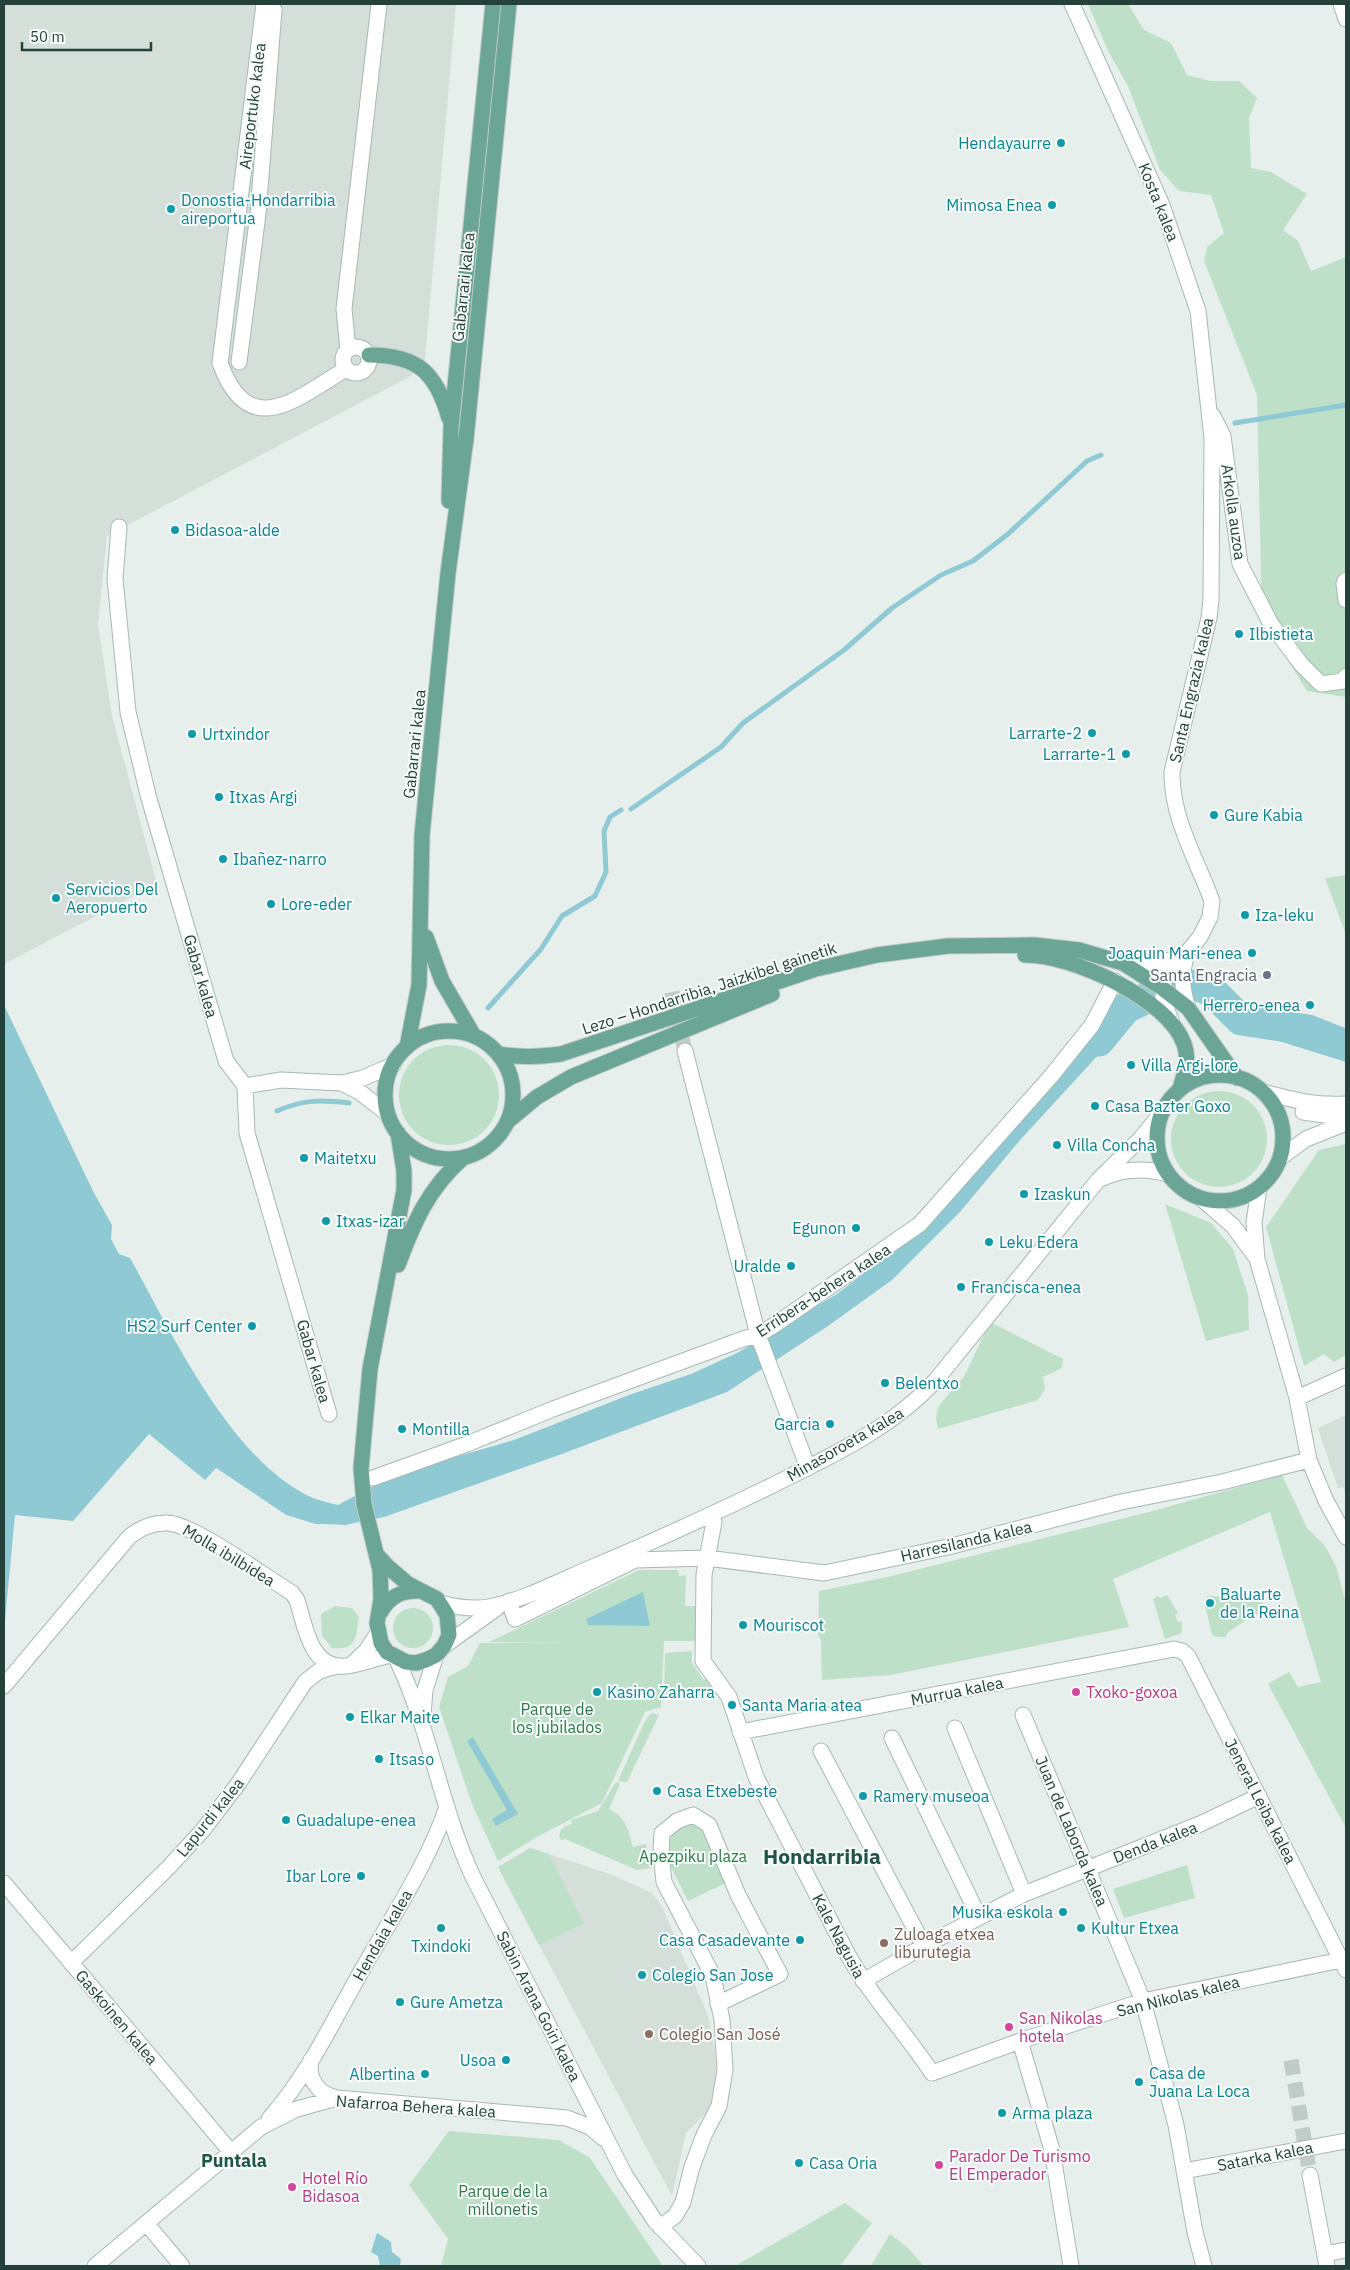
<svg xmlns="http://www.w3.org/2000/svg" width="1350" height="2270" font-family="'IBM Plex Sans',sans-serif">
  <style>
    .built { fill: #d4dfda }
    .green { fill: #bfe0c8 }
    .water { fill: #8ec9d4 }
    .pier { fill: #e6efeb }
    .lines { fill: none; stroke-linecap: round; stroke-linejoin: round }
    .stream { stroke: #8ec9d4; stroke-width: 5 }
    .river { stroke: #8ec9d4; stroke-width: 31 }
    .minor-tunnel { stroke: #bfccc8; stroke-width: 15; stroke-dasharray: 15 8; stroke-linecap: butt }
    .minor-casing { stroke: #a8b8b2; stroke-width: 17 }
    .major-casing { stroke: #c2cac8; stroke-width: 17 }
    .minor { stroke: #fff; stroke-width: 15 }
    .major { stroke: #6aa596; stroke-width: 15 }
    .culture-dot { fill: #0f9aa8; stroke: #f7fbf9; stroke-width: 2 }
    .worship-dot { fill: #6b7280; stroke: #f7fbf9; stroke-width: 2 }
    .hotel-dot { fill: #d1479c; stroke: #f7fbf9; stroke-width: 2 }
    .education-dot { fill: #8d6e63; stroke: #f7fbf9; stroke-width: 2 }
    .labels { text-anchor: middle; stroke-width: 4; stroke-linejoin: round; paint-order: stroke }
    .street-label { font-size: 16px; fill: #24423a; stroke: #f7fbf9 }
    .culture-label { font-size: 16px; fill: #0d838f; stroke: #f7fbf9; text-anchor: start }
    .worship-label { font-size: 16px; fill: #5b616d; stroke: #f7fbf9; text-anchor: end }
    .hotel-label { font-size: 16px; fill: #b23c85; stroke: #f7fbf9; text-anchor: start }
    .park-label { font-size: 16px; fill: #2d7a4b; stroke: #f7fbf9 }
    .education-label { font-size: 16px; fill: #785e54; stroke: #f7fbf9; text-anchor: start }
    .neighbourhood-label { font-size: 18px; font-weight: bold; fill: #1f5548; stroke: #f7fbf9 }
    .district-label { font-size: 21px; font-weight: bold; fill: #1f5548; stroke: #f7fbf9 }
  </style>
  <rect width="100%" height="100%" fill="#e6efeb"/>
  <path class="built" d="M4 4H456L425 359 411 376 107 536 98 624 112 716 157 884 4 964Z
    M1346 1415V1494L1343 1487 1338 1488 1318 1428Z
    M530 1848 610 1874 652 1893 662 1906 708 2016 715 2052 717 2090 707 2112 686 2133 672 2196 498 1867Z"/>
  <path class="green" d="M1088 4H1128L1144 30 1171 43 1187 75 1210 81H1239L1257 98 1249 118 1251 168 1271 172 1307 194 1283 230 1298 241 1311 271 1346 257V697L1307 691 1262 619 1257 395 1204 261 1207 247 1224 233 1211 195 1179 191 1160 170 1128 86 1109 53Z
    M1346 875V935L1325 878Z
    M399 1095a50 50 0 1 1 100 0a50 50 0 1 1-100 0Z
    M1171 1139a48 48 0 1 1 96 0a48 48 0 1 1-96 0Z
    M1346 1144V1355L1334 1362 1324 1354 1304 1366 1266 1227 1319 1150Z
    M1165 1204 1211 1223 1233 1249 1248 1295 1249 1330 1206 1341Z
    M990 1322 1063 1359 1062 1368 1043 1377 1045 1389 1038 1400 938 1429 936 1418 938 1407 965 1375Z
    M1282 1475 1307 1528 1325 1546 1336 1566 1346 1604V1828L1268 1684 1289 1672 1298 1687 1321 1682 1270 1512 1113 1579 1129 1627 891 1675 822 1680 821 1640 818 1635 819 1591 887 1577 1149 1512Z
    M639 1570H678L679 1576 686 1575 685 1606H695L696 1641H664L661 1707 645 1712 602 1803 535 1838 498 1861 472 1804 439 1707 448 1677 468 1666 480 1643 575 1642H489Z
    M1167 1595 1178 1613 1175 1615 1178 1622 1182 1621V1633L1165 1639 1153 1599 1158 1596 1160 1598Z
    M1207 1596 1237 1597 1262 1602V1613L1255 1614 1227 1633 1226 1637H1218L1212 1635 1205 1605Z
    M335 1606 352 1608 359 1617C356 1636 358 1651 332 1648L322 1636 321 1614Z
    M393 1628a20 20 0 1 1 40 0a20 20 0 1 1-40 0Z
    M692 1651V1663L704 1680 708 1678 719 1693 664 1699 665 1653Z
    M651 1713 659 1715 627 1782 618 1781 645 1721Z
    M616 1782 620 1784 609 1809C626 1817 628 1829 633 1847L646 1844 651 1868 637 1870 565 1839 561 1840 559 1837 561 1829 572 1823 571 1820 598 1811Z
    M695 1822 707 1830 730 1881 688 1901 665 1855 672 1833Z
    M530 1848 549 1854 584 1924 539 1945 498 1867Z
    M1187 1865 1195 1898 1124 1918 1113 1889Z
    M449 2131 559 2140 590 2158 663 2266H441L448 2239 409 2185Z
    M845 2203 872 2223 840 2266H735Z
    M890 2234 908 2248 924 2266H874L872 2264Z"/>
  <path class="water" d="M1118 1003 1135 1015 1021 1139 960 1212 892 1280 828 1326 727 1392 559 1455 384 1517 345 1525 315 1524 286 1515 216 1468 205 1480 149 1434 73 1521 15 1515 4 1631V1005L93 1191 112 1225 111 1239 119 1254 130 1258C172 1333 231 1462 313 1498 321 1501 330 1503 338 1505L379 1483 403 1472 514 1440 629 1395 691 1374 737 1353 837 1294 903 1243 1092 1038Z
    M1245 1015 1282 1016 1319 1026 1346 1038V1062L1253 1033 1237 1025Z
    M643 1592 650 1626 588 1625 586 1619Z
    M473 1737 518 1814 496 1826 492 1819 507 1810 467 1741Z
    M377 2233 391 2242 392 2252 401 2259 400 2266H380L378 2256 371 2252Z"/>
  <path class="pier" d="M216 1468 286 1515 315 1524 345 1525 346 1528 315 1527 285 1517Z"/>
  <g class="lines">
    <path class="stream" d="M1235 423 1346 405
      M631 809 721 747 743 723 844 650 892 608 941 575 973 561 1008 534 1087 461 1101 455
      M488 1008 541 949 562 916 595 896 606 872 604 831 610 817 621 810
      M277 1111C304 1099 321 1100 349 1103"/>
    <path class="river" d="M1099 1041 1126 1008 1168 988 1197 985 1213 992 1241 1020 1308 1030 1346 1045"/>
    <path class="minor-tunnel" d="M672 992 685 1051
      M1291 2060 1310 2175"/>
    <defs>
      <path id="minor" d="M264 4 220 363C249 443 297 398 346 369
        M1072 4 1162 205 1198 311 1212 438 1211 600 1209 618 1172 772C1171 817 1197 860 1212 901L1210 917 1200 937 1164 980 1163 1000 1172 1023
        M1341 4 1346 19
        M343 360a13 13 0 1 1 26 0a13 13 0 1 1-26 0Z
        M348 350 344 309 379 4
        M239 362 258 214 274 10
        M1213 416 1223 436 1240 564 1271 624 1301 664 1321 684 1343 681 1346 676
        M119 527 115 579 128 712 148 795 226 1061 245 1086 247 1133 329 1414
        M1346 580 1344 583 1346 600
        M1186 956C1181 975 1182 989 1188 1008
        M1123 963H1159L1184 956
        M685 1051 758 1335 808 1468
        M342 1083 361 1093 388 1114
        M245 1086 281 1080 342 1083 363 1078 393 1065
        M1263 1092C1293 1100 1315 1106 1346 1104
        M1303 1112 1346 1118
        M1280 1158 1306 1139 1346 1123
        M1103 1178C1124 1168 1146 1168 1168 1174
        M1259 1187 1254 1223 1257 1259 1297 1398 1309 1460 1326 1501 1346 1537
        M1202 1199 1233 1226 1255 1256
        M1297 1398 1346 1376
        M373 1478 467 1444 553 1409 743 1339 758 1335 776 1324 920 1224 1052 1075 1092 1025 1115 981
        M712 1515 714 1522 704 1575 703 1661 729 1697 756 1777 848 1955C872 1998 906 2033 932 2073L1020 2041 1143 2001 1341 1960
        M509 1601 515 1619 635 1560 707 1558 824 1573 948 1547 1121 1502 1222 1482 1309 1460
        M440 1603C456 1607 472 1610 489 1607 525 1600 561 1580 595 1566 655 1541 713 1514 771 1486 829 1457 891 1429 936 1380L1099 1179 1141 1138 1163 1111
        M444 1646 497 1608
        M396 1658C430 1728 440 1806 473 1877L625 2175 655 2221 698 2266
        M352 1664 366 1651 378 1633
        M4 1686 129 1537C140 1528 152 1522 168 1523 193 1524 266 1577 292 1593L297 1600C305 1625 310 1670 346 1666 361 1664 376 1658 392 1655
        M423 1715 425 1690 436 1655
        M1023 1715 1143 2001 1176 2125 1195 2232 1204 2266
        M955 1728 1024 1894
        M740 1732 1174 1649 1182 1651 1188 1656 1346 1970
        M892 1738 979 1917
        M821 1751 924 1946
        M4 1883 231 2152
        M71 1963 168 1868 202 1831 238 1784 305 1682 319 1671 337 1666
        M863 1981 924 1946 1024 1894 1200 1824 1259 1796
        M1020 2041 1052 2150 1071 2266
        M311 2060C307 2079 318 2094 337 2098
        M269 2119C308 2075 333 2021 362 1970 392 1917 427 1865 447 1807
        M1184 2171 1346 2141
        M1310 2175 1327 2266
        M146 2223 182 2266
        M660 2227 675 2216 683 2202 692 2167 704 2135 719 2106 725 2070 722 2020 713 1976 664 1882 661 1852 662 1833 677 1821 693 1815 709 1825 738 1895 780 1974 718 2004
        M1325 2254 1346 2250
        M95 2266 261 2127 297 2109 337 2098 567 2118 590 2127 603 2138"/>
      <path id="major" d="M369 355C417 355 436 372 449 418
        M449 501 451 427 493 4
        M426 937 442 981 474 1036
        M1025 955C1070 954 1169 999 1184 1044 1190 1059 1184 1074 1180 1089
        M385 1095a64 64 0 1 1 128 0a64 64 0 1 1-128 0Z
        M407 1047 419 985 422 835 448 573 466 439 509 4
        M499 1054C520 1058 539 1057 561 1054L816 969 877 955 948 946 1034 945 1079 950 1123 963 1162 988 1188 1008 1237 1078
        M1157 1138a63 63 0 1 1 126 0a63 63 0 1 1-126 0Z
        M507 1122 537 1097 571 1077 772 994
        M398 1265C414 1222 428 1189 463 1158
        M378 1556 387 1566 408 1584 437 1599 447 1615 449 1635 444 1646 436 1655 426 1660 416 1663 406 1662 387 1652 381 1643 377 1623 381 1599 380 1570 364 1504 361 1468 370 1369 404 1190V1171L398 1133
        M380 1613C389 1597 401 1590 419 1591"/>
    </defs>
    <use href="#minor" class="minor-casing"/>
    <use href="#major" class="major-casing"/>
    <use href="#minor" class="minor"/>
    <use href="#major" class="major"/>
  </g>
  <g class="culture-dot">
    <circle cx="1061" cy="143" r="5"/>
    <circle cx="1052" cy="205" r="5"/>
    <circle cx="171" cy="209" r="5"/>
    <circle cx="175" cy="530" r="5"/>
    <circle cx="1239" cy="634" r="5"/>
    <circle cx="1092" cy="733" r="5"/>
    <circle cx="192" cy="734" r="5"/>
    <circle cx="1126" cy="754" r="5"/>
    <circle cx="219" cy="797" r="5"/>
    <circle cx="1214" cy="815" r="5"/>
    <circle cx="223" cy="859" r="5"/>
    <circle cx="56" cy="898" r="5"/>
    <circle cx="271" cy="904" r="5"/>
    <circle cx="1245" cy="915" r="5"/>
    <circle cx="1252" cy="953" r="5"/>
    <circle cx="1310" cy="1005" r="5"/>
    <circle cx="1131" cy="1065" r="5"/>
    <circle cx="1095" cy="1106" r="5"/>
    <circle cx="1057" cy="1145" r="5"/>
    <circle cx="304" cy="1158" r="5"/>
    <circle cx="1024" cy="1194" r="5"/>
    <circle cx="326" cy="1221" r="5"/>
    <circle cx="856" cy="1228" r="5"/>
    <circle cx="989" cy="1242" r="5"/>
    <circle cx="791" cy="1266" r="5"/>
    <circle cx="961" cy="1287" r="5"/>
    <circle cx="252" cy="1326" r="5"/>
    <circle cx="885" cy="1383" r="5"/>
    <circle cx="830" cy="1424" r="5"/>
    <circle cx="402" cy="1429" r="5"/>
    <circle cx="1210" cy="1603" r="5"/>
    <circle cx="743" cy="1625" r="5"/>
    <circle cx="597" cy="1692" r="5"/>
    <circle cx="732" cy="1705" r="5"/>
    <circle cx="350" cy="1717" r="5"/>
    <circle cx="379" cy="1759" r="5"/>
    <circle cx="657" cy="1791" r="5"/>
    <circle cx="863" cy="1796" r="5"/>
    <circle cx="286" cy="1820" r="5"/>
    <circle cx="361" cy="1876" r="5"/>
    <circle cx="1063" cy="1912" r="5"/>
    <circle cx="441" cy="1928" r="5"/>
    <circle cx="1081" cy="1928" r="5"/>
    <circle cx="800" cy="1940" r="5"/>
    <circle cx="642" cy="1975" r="5"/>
    <circle cx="400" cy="2002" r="5"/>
    <circle cx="506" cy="2060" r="5"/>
    <circle cx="425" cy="2074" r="5"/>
    <circle cx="1139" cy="2082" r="5"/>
    <circle cx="1002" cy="2113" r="5"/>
    <circle cx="799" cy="2163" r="5"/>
  </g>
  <circle class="worship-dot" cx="1267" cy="975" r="5"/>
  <g class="hotel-dot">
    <circle cx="1076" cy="1692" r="5"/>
    <circle cx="1009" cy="2027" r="5"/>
    <circle cx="939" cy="2165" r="5"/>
    <circle cx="292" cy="2187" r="5"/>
  </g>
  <g class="education-dot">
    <circle cx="884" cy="1943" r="5"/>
    <circle cx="649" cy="2034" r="5"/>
  </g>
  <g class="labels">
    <g class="street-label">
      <text transform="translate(252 106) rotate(-83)" y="6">Aireportuko kalea</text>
      <text transform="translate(1159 202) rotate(68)" y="6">Kosta kalea</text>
      <text transform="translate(463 287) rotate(-84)" y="6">Gabarrari kalea</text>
      <text transform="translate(1234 512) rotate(82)" y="6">Arkolla auzoa</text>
      <text transform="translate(1191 690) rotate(-77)" y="6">Santa Engrazia kalea</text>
      <text transform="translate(414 744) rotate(-84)" y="6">Gabarrari kalea</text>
      <text transform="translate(201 976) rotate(74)" y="6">Gabar kalea</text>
      <text transform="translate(709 988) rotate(-18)" y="6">Lezo – Hondarribia, Jaizkibel gainetik</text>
      <text transform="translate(823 1290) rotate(-33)" y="6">Erribera-behera kalea</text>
      <text transform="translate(314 1361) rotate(74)" y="6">Gabar kalea</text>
      <text transform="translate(845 1444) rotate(-30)" y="6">Minasoroeta kalea</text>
      <text transform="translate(966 1541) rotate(-13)" y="6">Harresilanda kalea</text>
      <text transform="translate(229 1555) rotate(31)" y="6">Molla ibilbidea</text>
      <text transform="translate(957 1691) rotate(-11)" y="6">Murrua kalea</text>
      <text transform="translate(1261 1801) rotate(63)" y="6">Jeneral Leiba kalea</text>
      <text transform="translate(210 1817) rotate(-51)" y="6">Lapurdi kalea</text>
      <text transform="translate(1072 1831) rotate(67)" y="6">Juan de Laborda kalea</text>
      <text transform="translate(1155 1842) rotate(-21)" y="6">Denda kalea</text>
      <text transform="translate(382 1935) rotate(-60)" y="6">Hendaia kalea</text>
      <text transform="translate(839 1936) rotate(62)" y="6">Kale Nagusia</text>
      <text transform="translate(1178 1996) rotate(-14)" y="6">San Nikolas kalea</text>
      <text transform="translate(539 2006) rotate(63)" y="6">Sabin Arana Goiri kalea</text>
      <text transform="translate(117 2017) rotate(50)" y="6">Gaskoinen kalea</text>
      <text transform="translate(416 2106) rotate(4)" y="6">Nafarroa Behera kalea</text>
      <text transform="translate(1265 2156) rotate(-11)" y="6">Satarka kalea</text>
    </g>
    <g class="culture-label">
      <text x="1051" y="149" text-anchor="end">Hendayaurre</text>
      <text x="181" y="206">Donostia-Hondarribia<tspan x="181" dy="18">aireportua</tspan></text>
      <text x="1042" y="211" text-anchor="end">Mimosa Enea</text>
      <text x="185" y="536">Bidasoa-alde</text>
      <text x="1249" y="640">Ilbistieta</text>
      <text x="1082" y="739" text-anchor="end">Larrarte-2</text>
      <text x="202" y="740">Urtxindor</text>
      <text x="1116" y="760" text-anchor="end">Larrarte-1</text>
      <text x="229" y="803">Itxas Argi</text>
      <text x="1224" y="821">Gure Kabia</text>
      <text x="233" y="865">Ibañez-narro</text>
      <text x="66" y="895">Servicios Del<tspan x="66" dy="18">Aeropuerto</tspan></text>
      <text x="281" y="910">Lore-eder</text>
      <text x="1255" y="921">Iza-leku</text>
      <text x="1242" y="959" text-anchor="end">Joaquin Mari-enea</text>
      <text x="1300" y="1011" text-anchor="end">Herrero-enea</text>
      <text x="1141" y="1071">Villa Argi-lore</text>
      <text x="1105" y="1112">Casa Bazter Goxo</text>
      <text x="1067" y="1151">Villa Concha</text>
      <text x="314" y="1164">Maitetxu</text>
      <text x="1034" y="1200">Izaskun</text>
      <text x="336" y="1227">Itxas-izar</text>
      <text x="846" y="1234" text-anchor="end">Egunon</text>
      <text x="999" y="1248">Leku Edera</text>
      <text x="781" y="1272" text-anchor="end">Uralde</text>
      <text x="971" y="1293">Francisca-enea</text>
      <text x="242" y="1332" text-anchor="end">HS2 Surf Center</text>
      <text x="895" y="1389">Belentxo</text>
      <text x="820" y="1430" text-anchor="end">Garcia</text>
      <text x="412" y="1435">Montilla</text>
      <text x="1220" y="1600">Baluarte<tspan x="1220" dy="18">de la Reina</tspan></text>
      <text x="753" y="1631">Mouriscot</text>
      <text x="607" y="1698">Kasino Zaharra</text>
      <text x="742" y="1711">Santa Maria atea</text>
      <text x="360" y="1723">Elkar Maite</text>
      <text x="389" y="1765">Itsaso</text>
      <text x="667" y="1797">Casa Etxebeste</text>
      <text x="873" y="1802">Ramery museoa</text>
      <text x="296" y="1826">Guadalupe-enea</text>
      <text x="351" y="1882" text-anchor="end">Ibar Lore</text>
      <text x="1053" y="1918" text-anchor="end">Musika eskola</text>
      <text x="1091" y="1934">Kultur Etxea</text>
      <text x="790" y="1946" text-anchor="end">Casa Casadevante</text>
      <text x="441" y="1952" text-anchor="middle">Txindoki</text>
      <text x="652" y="1981">Colegio San Jose</text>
      <text x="410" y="2008">Gure Ametza</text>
      <text x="496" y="2066" text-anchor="end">Usoa</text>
      <text x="1149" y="2079">Casa de<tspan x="1149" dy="18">Juana La Loca</tspan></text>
      <text x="415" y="2080" text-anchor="end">Albertina</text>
      <text x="1012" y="2119">Arma plaza</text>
      <text x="809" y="2169">Casa Oria</text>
    </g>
    <g class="worship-label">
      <text x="1257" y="981">Santa Engracia</text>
    </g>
    <g class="hotel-label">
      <text x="1086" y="1698">Txoko-goxoa</text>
      <text x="1019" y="2024">San Nikolas<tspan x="1019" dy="18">hotela</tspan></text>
      <text x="949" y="2162">Parador De Turismo<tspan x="949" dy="18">El Emperador</tspan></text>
      <text x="302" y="2184">Hotel Río<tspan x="302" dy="18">Bidasoa</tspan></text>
    </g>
    <g class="park-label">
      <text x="557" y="1715">Parque de<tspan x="557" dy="18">los jubilados</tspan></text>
      <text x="693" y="1862">Apezpiku plaza</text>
      <text x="503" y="2197">Parque de la<tspan x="503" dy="18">millonetis</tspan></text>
    </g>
    <g class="education-label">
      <text x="894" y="1940">Zuloaga etxea<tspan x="894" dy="18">liburutegia</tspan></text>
      <text x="659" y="2040">Colegio San José</text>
    </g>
    <g class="neighbourhood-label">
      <text x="234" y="2167">Puntala</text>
    </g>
    <g class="district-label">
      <text x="822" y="1864">Hondarribia</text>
    </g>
  </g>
  <rect width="1350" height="2270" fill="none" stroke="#24423a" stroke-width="10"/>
  <path d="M22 42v8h129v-8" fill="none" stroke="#24423a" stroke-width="2.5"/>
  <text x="30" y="42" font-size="15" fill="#24423a" stroke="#f7fbf9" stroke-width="4" paint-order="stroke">50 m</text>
</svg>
